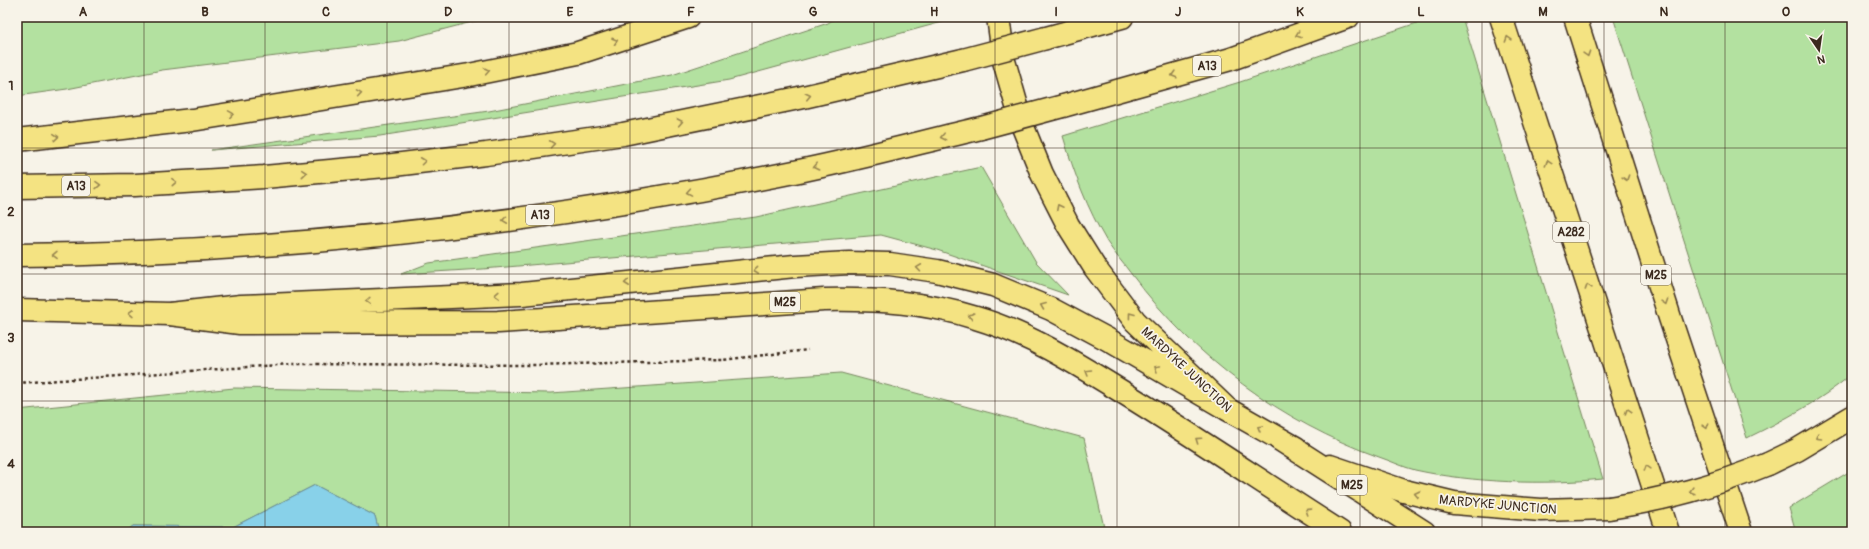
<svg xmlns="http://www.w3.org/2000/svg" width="1869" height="549" font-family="Pangolin,sans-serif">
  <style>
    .green { fill: #b3e1a0; stroke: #77865f }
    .water { fill: #88d1e9; stroke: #698e98 }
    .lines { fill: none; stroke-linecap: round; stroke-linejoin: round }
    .trunk-casing { stroke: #3b2a1e; stroke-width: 25 }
    .motorway-casing { stroke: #3b2a1e; stroke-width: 25 }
    .path { stroke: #3b2a1e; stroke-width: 2.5; stroke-dasharray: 3 3; stroke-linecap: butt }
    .trunk { stroke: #f4e382; stroke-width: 22 }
    .motorway { stroke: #f4e382; stroke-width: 22 }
    .trunk-bridge-casing { stroke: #3b2a1e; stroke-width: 25; stroke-linecap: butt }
    .trunk-bridge { stroke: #f4e382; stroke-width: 22 }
    .oneway { stroke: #988650 }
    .grid { fill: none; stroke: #3b2a1e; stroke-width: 1; stroke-opacity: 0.55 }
    .labels { text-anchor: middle; stroke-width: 3.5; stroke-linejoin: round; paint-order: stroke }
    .shield { fill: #f7f3e8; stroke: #73665b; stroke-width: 1 }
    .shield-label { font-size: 12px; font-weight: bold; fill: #3b2a1e }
    .street-label { font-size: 13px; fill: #3b2a1e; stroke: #f7f3e8 }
    .neatline { fill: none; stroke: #3b2a1e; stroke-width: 1.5 }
    .grid-label { font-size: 13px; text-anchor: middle; font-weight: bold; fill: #3b2a1e }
  </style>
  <rect width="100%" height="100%" fill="#f7f3e8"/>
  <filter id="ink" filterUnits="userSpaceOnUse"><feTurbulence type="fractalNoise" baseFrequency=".025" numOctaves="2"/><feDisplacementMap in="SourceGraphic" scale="8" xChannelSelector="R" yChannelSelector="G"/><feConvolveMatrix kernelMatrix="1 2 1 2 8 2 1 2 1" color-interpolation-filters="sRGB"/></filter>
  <g filter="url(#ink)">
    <path class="green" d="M17 17H491L399 41 162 70 67 89 17 96Z
      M837 17H954L946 21 729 80 380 136 211 150 489 111 672 75 828 23Z
      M1435 17H1462L1603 479C1544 485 1473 483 1415 470 1403 467 1391 461 1379 457 1281 422 1195 358 1132 275 1124 264 1114 253 1107 242 1087 208 1074 173 1063 136L1240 82Z
      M1613 17H1852V374C1820 401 1784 420 1747 438Z
      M981 167 1036 262 1068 295 937 250 881 235 483 269 401 274 429 263 756 217Z
      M841 373 1084 438 1105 532H379L375 516 315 485 233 527 133 526 125 532H17V410L234 388 551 393Z
      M1852 470V532H1796L1789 508Z"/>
    <path class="water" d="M315 485 375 516 379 532H125L133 526 233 527Z"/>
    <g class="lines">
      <defs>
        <path id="trunk" d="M998 17 1004 61 1023 127 1042 174 1068 225 1095 268 1135 321 1227 409 1296 448
          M1501 17 1668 532
          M1046 38 1122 17
          M1063 106 1231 59 1348 17
          M17 140 192 120 469 75 578 53 688 17
          M17 187 135 185 264 177 385 166 486 154 623 134 799 98 963 60
          M17 255C281 253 546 223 804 170 863 158 922 142 981 128
          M17 310 170 314 241 306 522 294 795 266 849 263 890 264 937 271 993 285 1051 309 1107 339 1227 409
          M1768 464 1797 450 1852 417
          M1330 466 1404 491 1454 503 1541 510 1609 508"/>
        <path id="motorway" d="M1575 17 1670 318 1741 532
          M170 314 240 323 498 322 824 300C876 299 926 302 976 318 1030 334 1077 364 1124 393 1197 438 1268 486 1340 532
          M1279 439 1424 532"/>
      </defs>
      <use href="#trunk" class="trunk-casing"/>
      <use href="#motorway" class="motorway-casing"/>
      <path class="path" d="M17 383 292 364 536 365 722 360 808 350"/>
      <use href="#trunk" class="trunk"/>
      <use href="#motorway" class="motorway"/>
      <defs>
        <path id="trunk-bridge" d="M963 60 1046 38
          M981 128 1063 106
          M1609 508C1667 499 1714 486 1768 464"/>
      </defs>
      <use href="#trunk-bridge" class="trunk-bridge-casing"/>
      <use href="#trunk-bridge" class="trunk-bridge"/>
    </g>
    <defs><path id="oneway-chevron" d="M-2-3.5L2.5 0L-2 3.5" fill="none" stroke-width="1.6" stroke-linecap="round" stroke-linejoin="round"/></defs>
    <g class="oneway">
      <use href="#oneway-chevron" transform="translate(1298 35) rotate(160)"/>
      <use href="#oneway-chevron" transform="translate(1508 39) rotate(-108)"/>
      <use href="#oneway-chevron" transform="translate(615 41) rotate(-18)"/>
      <use href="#oneway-chevron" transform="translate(1587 54) rotate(72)"/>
      <use href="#oneway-chevron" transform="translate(487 71) rotate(-11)"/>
      <use href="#oneway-chevron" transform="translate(1174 75) rotate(164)"/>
      <use href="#oneway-chevron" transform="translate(359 93) rotate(-9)"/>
      <use href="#oneway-chevron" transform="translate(808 96) rotate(-13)"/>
      <use href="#oneway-chevron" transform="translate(231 114) rotate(-9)"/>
      <use href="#oneway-chevron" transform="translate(680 122) rotate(-11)"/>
      <use href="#oneway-chevron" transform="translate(56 137) rotate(-5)"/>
      <use href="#oneway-chevron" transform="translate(943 137) rotate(167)"/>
      <use href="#oneway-chevron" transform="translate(552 144) rotate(-8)"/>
      <use href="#oneway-chevron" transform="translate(423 161) rotate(-7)"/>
      <use href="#oneway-chevron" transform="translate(1548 163) rotate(-108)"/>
      <use href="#oneway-chevron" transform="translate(816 167) rotate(167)"/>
      <use href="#oneway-chevron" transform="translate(304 173) rotate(-5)"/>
      <use href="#oneway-chevron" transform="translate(1626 178) rotate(72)"/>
      <use href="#oneway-chevron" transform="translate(174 182) rotate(-4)"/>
      <use href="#oneway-chevron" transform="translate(98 185) rotate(-1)"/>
      <use href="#oneway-chevron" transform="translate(689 192) rotate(170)"/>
      <use href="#oneway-chevron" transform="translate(1059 207) rotate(-117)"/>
      <use href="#oneway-chevron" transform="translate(505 220) rotate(172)"/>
      <use href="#oneway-chevron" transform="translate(55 255) rotate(179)"/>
      <use href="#oneway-chevron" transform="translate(919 268) rotate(-172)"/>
      <use href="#oneway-chevron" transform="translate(756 270) rotate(174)"/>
      <use href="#oneway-chevron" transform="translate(627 283) rotate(174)"/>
      <use href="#oneway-chevron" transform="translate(1588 287) rotate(-108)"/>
      <use href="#oneway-chevron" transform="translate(497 295) rotate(178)"/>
      <use href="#oneway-chevron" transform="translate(368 301) rotate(178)"/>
      <use href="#oneway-chevron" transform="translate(1665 302) rotate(72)"/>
      <use href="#oneway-chevron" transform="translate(1043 306) rotate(-158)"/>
      <use href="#oneway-chevron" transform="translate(131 313) rotate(-179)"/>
      <use href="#oneway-chevron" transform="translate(1131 315) rotate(-127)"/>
      <use href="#oneway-chevron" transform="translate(971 316) rotate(-166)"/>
      <use href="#oneway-chevron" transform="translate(1157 368) rotate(-150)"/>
      <use href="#oneway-chevron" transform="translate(1088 372) rotate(-149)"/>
      <use href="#oneway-chevron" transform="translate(1628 411) rotate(-108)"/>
      <use href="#oneway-chevron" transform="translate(1706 426) rotate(72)"/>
      <use href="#oneway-chevron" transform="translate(1260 428) rotate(-150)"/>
      <use href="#oneway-chevron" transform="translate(1818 437) rotate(149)"/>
      <use href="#oneway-chevron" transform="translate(1198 440) rotate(-146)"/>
      <use href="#oneway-chevron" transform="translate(1647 468) rotate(-108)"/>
      <use href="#oneway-chevron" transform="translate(1692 491) rotate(164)"/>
      <use href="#oneway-chevron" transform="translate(1417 494) rotate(-167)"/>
      <use href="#oneway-chevron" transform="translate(1308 511) rotate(-147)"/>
    </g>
  </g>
  <path class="grid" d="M144 17V532M265 17V532M387 17V532M509 17V532M630 17V532M752 17V532M874 17V532M995 17V532M1117 17V532M1239 17V532M1360 17V532M1482 17V532M1604 17V532M1725 17V532M17 148H1852M17 274H1852M17 401H1852"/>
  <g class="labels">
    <g class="shield">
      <rect x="1193" y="56" width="28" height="20" rx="3"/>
      <rect x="62" y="176" width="28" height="20" rx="3"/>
      <rect x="526" y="205" width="28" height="20" rx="3"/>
      <rect x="1553" y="222" width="36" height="20" rx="3"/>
      <rect x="1641" y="265" width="30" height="20" rx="3"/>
      <rect x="770" y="292" width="30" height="20" rx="3"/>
      <rect x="1337" y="475" width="30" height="20" rx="3"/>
    </g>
    <g class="shield-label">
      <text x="1207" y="70">A13</text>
      <text x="76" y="190">A13</text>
      <text x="540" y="219">A13</text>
      <text x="1571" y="236">A282</text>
      <text x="1656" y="279">M25</text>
      <text x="785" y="306">M25</text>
      <text x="1352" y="489">M25</text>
    </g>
    <g class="street-label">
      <text transform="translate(1187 369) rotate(43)" y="5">MARDYKE JUNCTION</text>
      <text transform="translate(1498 504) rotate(5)" y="5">MARDYKE JUNCTION</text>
    </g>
  </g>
  <rect width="1869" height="549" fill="none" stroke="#f7f3e8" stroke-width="44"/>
  <g transform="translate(1819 50) rotate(167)" stroke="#f7f3e8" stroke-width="3" paint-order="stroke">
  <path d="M0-3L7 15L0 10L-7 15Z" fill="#3b2a1e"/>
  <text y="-6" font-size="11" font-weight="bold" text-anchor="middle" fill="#3b2a1e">N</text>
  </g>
  <rect x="22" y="22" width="1825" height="505" class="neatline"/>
  <g class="grid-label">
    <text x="83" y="16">A</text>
    <text x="205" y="16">B</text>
    <text x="326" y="16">C</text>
    <text x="448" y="16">D</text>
    <text x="570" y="16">E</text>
    <text x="691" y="16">F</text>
    <text x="813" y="16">G</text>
    <text x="934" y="16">H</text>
    <text x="1056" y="16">I</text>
    <text x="1178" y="16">J</text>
    <text x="1300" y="16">K</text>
    <text x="1421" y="16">L</text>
    <text x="1543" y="16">M</text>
    <text x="1664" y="16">N</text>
    <text x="1786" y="16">O</text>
    <text x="11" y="90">1</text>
    <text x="11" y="216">2</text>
    <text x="11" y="342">3</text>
    <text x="11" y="468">4</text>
  </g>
</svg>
